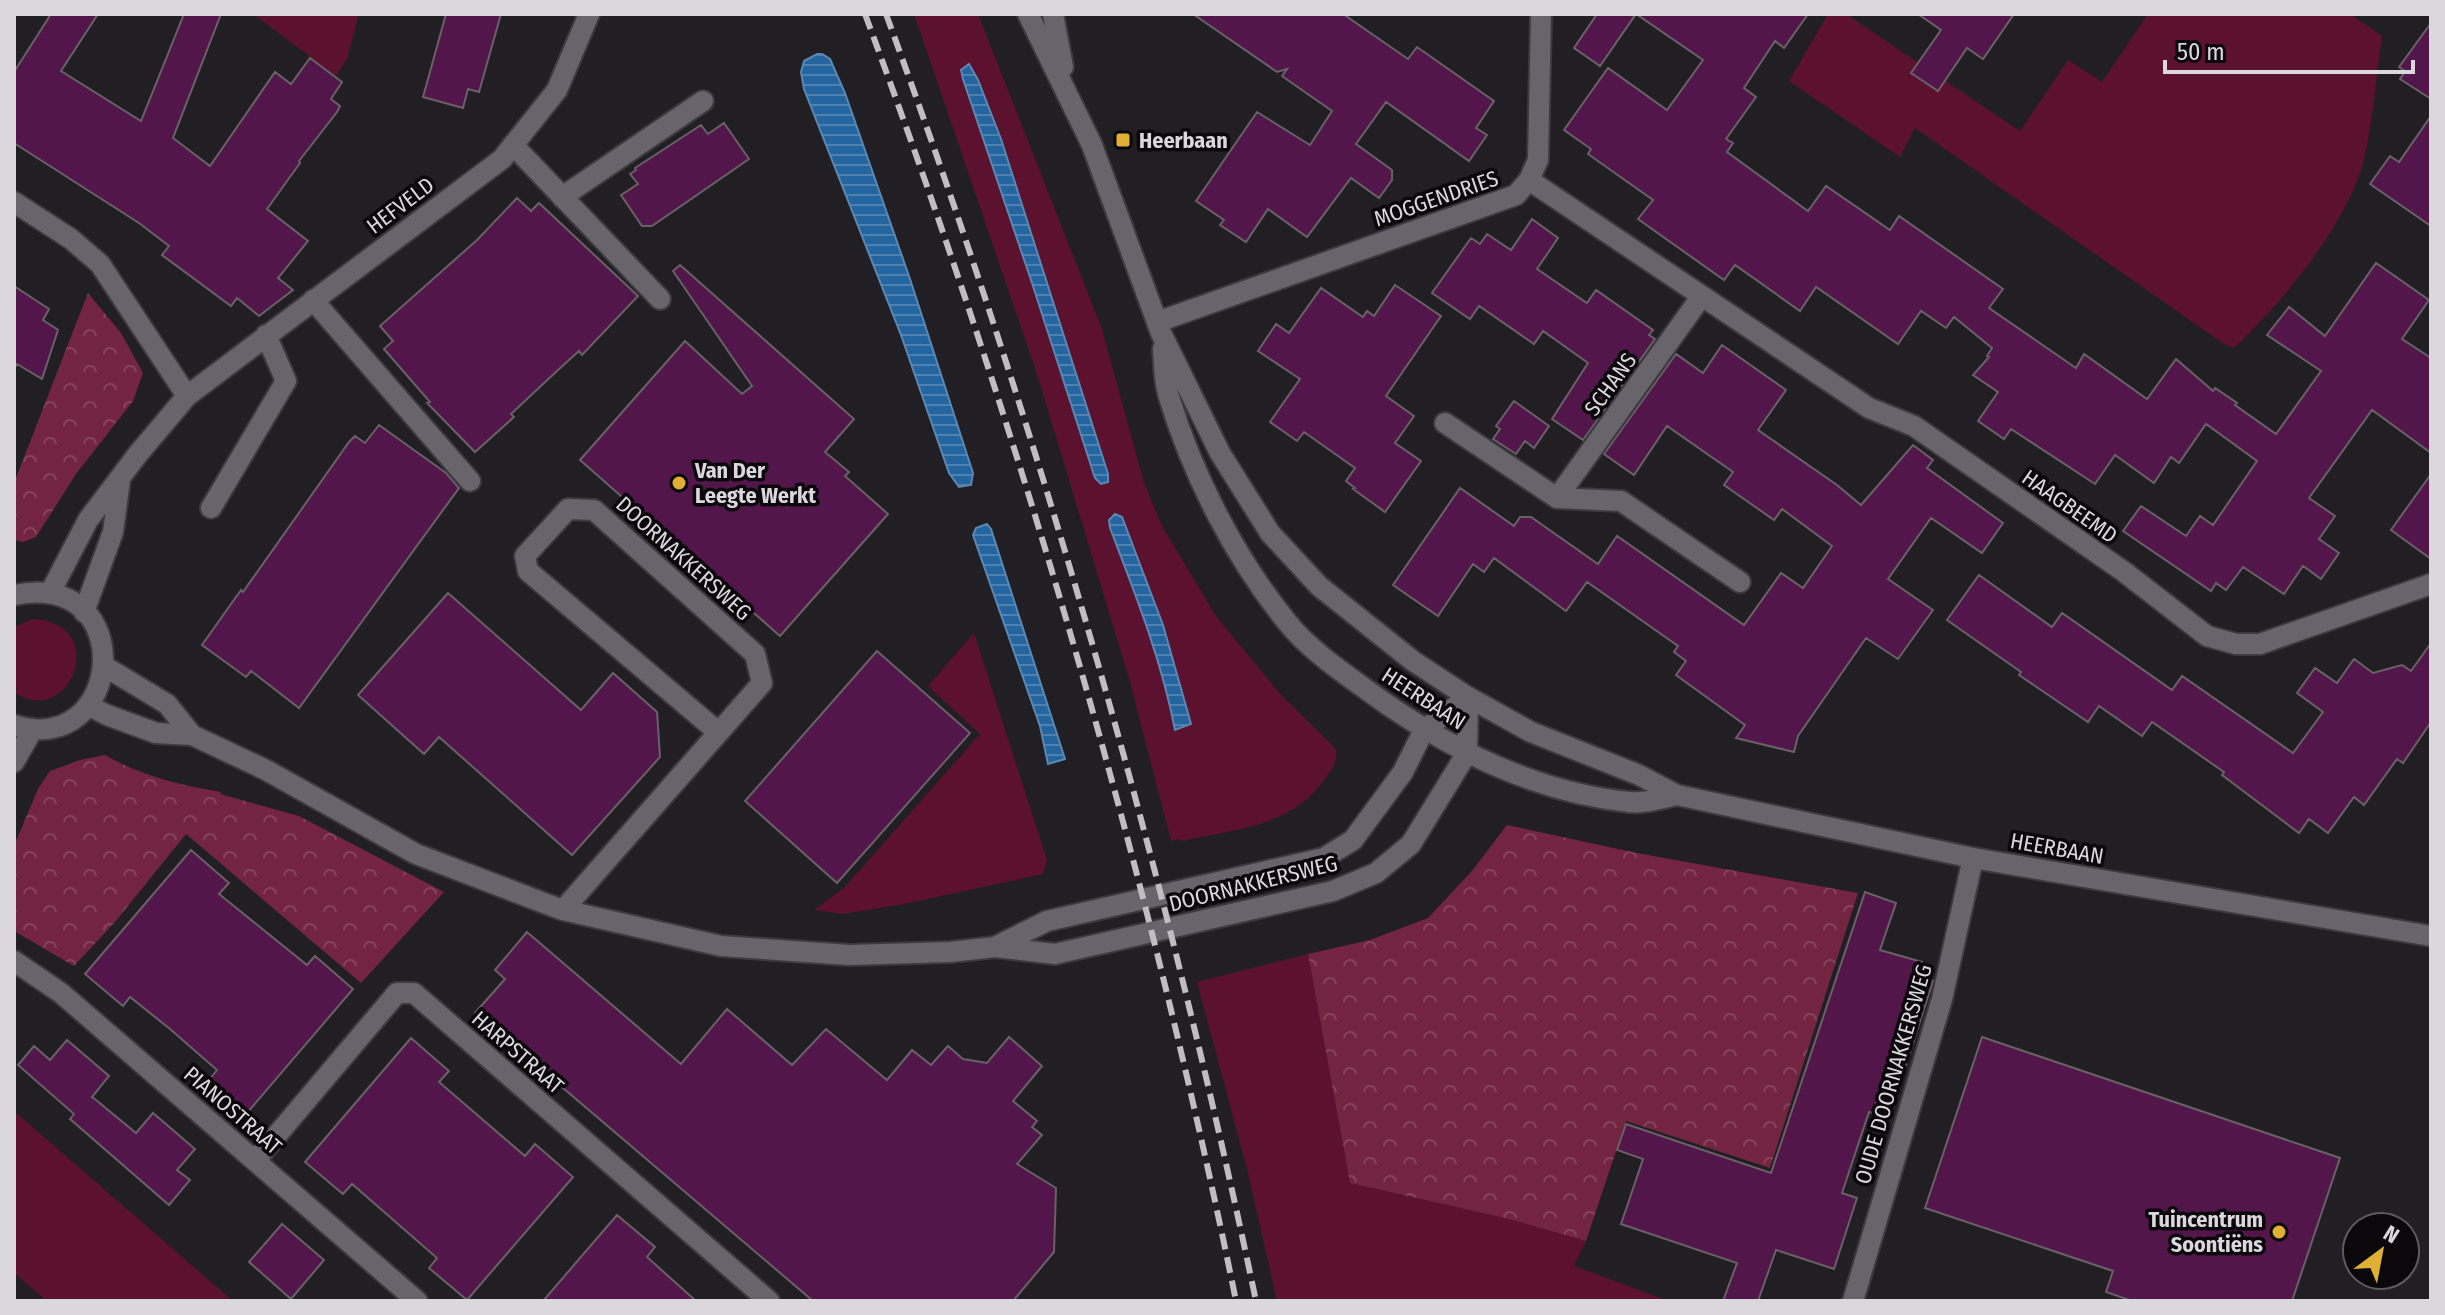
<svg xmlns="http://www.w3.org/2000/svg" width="2445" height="1315" font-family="'Fira Sans Condensed',sans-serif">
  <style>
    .grass { fill: #5c112f }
    .forest { fill: url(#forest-crowns) }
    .water { fill: url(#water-rules); stroke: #5b88b2; stroke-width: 2 }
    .building { fill: #53164b; stroke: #686166; stroke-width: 2 }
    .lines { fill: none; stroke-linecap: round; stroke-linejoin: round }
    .pedestrian-casing { stroke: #3c3a3f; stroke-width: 24 }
    .minor-casing { stroke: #3c3a3f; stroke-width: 24 }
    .tertiary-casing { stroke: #3c3a3f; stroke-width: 24 }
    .pedestrian { stroke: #68646c; stroke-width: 20 }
    .minor { stroke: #68646c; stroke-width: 20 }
    .tertiary { stroke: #68646c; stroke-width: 20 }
    .rail { stroke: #c0bdc3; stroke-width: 6; stroke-dasharray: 16 8; stroke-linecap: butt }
    .poi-dot { fill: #e0b034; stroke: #0a080b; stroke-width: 3 }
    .labels { text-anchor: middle; stroke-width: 7; stroke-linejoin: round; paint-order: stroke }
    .poi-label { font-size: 22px; font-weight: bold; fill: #dad8dd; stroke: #0a080b; text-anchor: start }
    .street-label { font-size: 22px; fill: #dad8dd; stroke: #0a080b }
  </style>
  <defs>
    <pattern id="forest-crowns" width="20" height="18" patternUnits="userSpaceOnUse" patternTransform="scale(2)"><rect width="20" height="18" fill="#732440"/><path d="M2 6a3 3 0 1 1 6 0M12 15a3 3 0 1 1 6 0" fill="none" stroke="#86435b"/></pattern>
    <pattern id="water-rules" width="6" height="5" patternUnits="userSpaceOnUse" patternTransform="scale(2)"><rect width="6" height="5" fill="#24659f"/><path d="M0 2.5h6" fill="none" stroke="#4e81b0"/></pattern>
  </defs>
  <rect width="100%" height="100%" fill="#211e24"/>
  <path class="grass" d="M253 14H359L347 59 336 76Z
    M914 14H978L1102 329 1144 483 1162 526 1216 616 1282 696 1335 748C1339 760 1333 767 1327 776 1295 826 1235 830 1183 841L1179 839 1171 841 1130 682 1037 374Z
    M1828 14H1846L2020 131 2068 60 2102 82 2148 14H2350L2382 36C2376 77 2373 123 2363 163 2347 224 2280 306 2234 348L2224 344 1915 128 1900 157 1789 81Z
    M33 619C112 623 70 731 14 692V627Z
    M974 633 1047 860 1043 874 904 904 843 914 814 910 844 888 980 734 928 686Z
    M1308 954 1350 1183 1509 1219 1586 1241 1574 1266 1669 1301H1277L1247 1169 1197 982Z
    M14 1111 233 1301H47L14 1273Z"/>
  <path class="forest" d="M88 293 121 333 143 373 133 401 76 474 36 537 23 542 14 540V483Z
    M105 755C142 776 179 785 221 792L220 794 299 816 444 892 361 983 186 834 115 922 74 966 14 931V846L38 789 50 771 80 760Z
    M1507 825 1637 853 1858 893 1770 1168 1626 1121 1586 1241 1509 1219 1350 1183 1308 954 1370 940 1428 918 1472 871Z"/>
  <path class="water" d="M817 54H822L830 59 845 93 910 279 973 473 971 485 959 487 949 473 901 335 804 89 801 72 804 61Z
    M969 64 978 80 1001 139 1108 474V482L1101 484 1095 478 1032 283 963 79 961 70Z
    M1115 514 1122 517 1163 625 1191 724 1175 730C1162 661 1135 593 1110 528L1109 520Z
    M987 524 991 529 1065 759 1048 764 1040 726 973 535 976 528Z"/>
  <path class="building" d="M51 14H98L61 71 141 121 184 14H221L173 138 210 166 275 72 291 84 310 58 342 82 331 99 340 106 337 112 299 161 300 163 267 209 308 241 278 278 293 290 259 316 237 298 231 306 162 255 169 246 139 223 14 143V72Z
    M446 14H501L479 92 468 89 463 108 423 97Z
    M1193 14H1343L1408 59 1417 47 1494 101 1476 128 1487 135 1469 161 1386 102 1356 144 1392 170V180L1379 198 1351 178 1307 237 1268 209 1246 242 1220 225 1224 220 1196 201 1257 112 1310 145 1332 111 1282 76 1287 69 1277 72Z
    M1597 14H1808L1784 48 1775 41 1744 88 1756 97 1726 139 1733 143 1727 152 1808 211 1826 186 1890 230 1899 216 2003 289 1989 308 2076 368 2084 354 2147 399 2176 359 2213 391 2215 388 2237 403 2235 405 2276 434 2321 371 2267 335 2289 307 2325 336 2376 263 2429 300 2402 339 2431 358V453L2372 410 2309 498 2335 516 2319 539 2339 553 2321 579 2303 566 2284 594 2243 567 2226 590 2216 583 2211 591 2123 531 2141 506 2186 536 2200 516 2213 525 2257 461 2206 424 2179 463 2171 457 2154 483 2115 455 2095 484 2011 429 2004 439 1978 421 1998 392 1973 375 1989 357 1987 356 1992 348 1954 317 1946 328 1921 311 1898 344 1816 287 1800 311 1735 265 1724 280 1638 219 1653 200 1588 154 1591 149 1564 130 1608 68 1667 110 1703 60 1636 14 1600 66 1574 48Z
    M1918 14H2014L1983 59 1967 48 1938 91 1911 73 1941 30Z
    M2431 23V99L2400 79 2405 71 2399 67Z
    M2431 116V226L2370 184 2390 156 2399 162Z
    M724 123 749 159 652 226H642L621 195 638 184 630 174 636 170 635 168 701 125 708 134Z
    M517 198 531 211 539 203 638 296 582 355 579 351 558 370 511 414 514 417 475 452 427 403 430 402 384 349 393 341 380 326 477 240Z
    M1532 219 1558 238 1537 269 1587 303 1596 290 1653 330 1649 335 1655 339 1583 440 1552 419 1588 363 1543 331 1534 344 1479 306 1470 319 1432 293 1471 238 1480 244 1487 234 1511 250Z
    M680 265 854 419 825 452 849 472 845 476 888 514 780 636 580 460 685 341 742 394 752 386 673 271Z
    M1395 285 1441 316 1386 396 1414 416 1395 443 1421 461 1385 512 1353 489 1355 488 1346 481 1355 468 1304 432 1297 441 1270 422 1300 379 1258 351 1276 324 1289 333 1321 288 1363 317 1367 311 1374 316Z
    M14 286 49 309 43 320 58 330 42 379 17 364 14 369Z
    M1722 345 1786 390 1758 430 1837 485 1861 505 1913 445 1933 460 1927 468 2003 523 1982 553 1931 518 1888 579 1933 610 1898 659 1866 638 1798 736 1794 752 1736 738 1745 725 1676 675 1686 661 1674 652 1678 646 1587 582 1566 611 1494 558 1484 572 1473 564 1438 616 1393 585 1460 488 1514 526 1520 517H1531L1598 564 1617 536 1744 625 1781 573 1803 588 1832 546 1782 509 1774 520 1724 485 1733 472 1667 426 1634 475 1604 454 1676 354 1703 373Z
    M1514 401 1549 426 1534 448 1525 441 1516 454 1493 439 1500 429 1496 426Z
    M379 425 446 473 459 488 299 708 251 671 246 677 202 645 241 590 243 592 349 442 355 436 365 443Z
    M2431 474V559L2391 530Z
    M1979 575 2052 627 2062 613 2172 690 2182 676 2293 753 2323 712 2297 693 2315 668 2337 683 2354 659 2373 673 2402 665 2411 671 2431 643V722L2403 763 2397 759 2364 805 2354 797 2328 833 2309 819 2299 833 2222 775 2224 772 2152 722 2142 736 2099 706 2088 722 2019 675 2021 672 1947 620Z
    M448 593 581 710 613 673 657 712 660 757 572 855 439 737 424 754 358 695Z
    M877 651 970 733 837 883 745 801Z
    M191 850 229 883 219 894 307 965 315 956 353 989 247 1113 209 1080 217 1070 170 1029 130 997 123 1006 85 974Z
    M1865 892 1896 903 1880 950 1922 962 1918 976 1933 981 1904 1071 1890 1066 1873 1113 1869 1112 1842 1193 1857 1198 1834 1269 1776 1250 1758 1301H1723L1737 1263 1621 1224 1643 1159 1617 1150 1626 1124 1771 1173Z
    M527 932 681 1064 727 1009 792 1065 826 1029 887 1080 912 1050 931 1065 948 1046 963 1059 987 1063 1009 1037 1042 1066 1013 1101 1037 1121 1032 1127 1042 1135 1017 1164 1056 1188 1054 1252 1013 1301H813L475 1013 505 979 495 970Z
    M1982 1037 2340 1158 2292 1301H2132L2106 1292 2113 1271 1925 1208Z
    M411 1038 449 1071 439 1082 525 1156 535 1144 573 1177 467 1300 429 1268 437 1258 352 1184 343 1194 305 1162Z
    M67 1040 109 1076 92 1097 96 1100 136 1133 153 1113 195 1149 177 1170 190 1180 169 1205 70 1119 74 1114 18 1065 34 1046 50 1060Z
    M617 1215 655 1247 647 1257 696 1301H543Z
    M282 1224 324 1260 291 1299 249 1262Z"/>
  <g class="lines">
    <defs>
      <path id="pedestrian" d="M513 145 660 299
        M562 197 703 101
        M313 300 470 481"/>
      <path id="minor" d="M1529 180 1869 408 1914 426 2123 571 2207 636 2236 644H2260L2431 584
        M14 202 71 239 100 264 187 396
        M1157 322 1516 195 1529 180 1538 160 1541 14
        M1445 423 1557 498 1621 501 1740 582
        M1557 498 1701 297
        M211 508 286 381 266 335
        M50 593 88 520 138 454 187 396 502 159 557 90 589 14
        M84 612 113 532 120 480
        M563 910 762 683 755 654 594 510 568 509 525 556 528 571 718 732
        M14 961 61 993 417 1301
        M255 1161 397 993H414L769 1301
        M1853 1301 1942 999 1973 858"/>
      <path id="tertiary" d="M1028 14 1092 145 1161 333 1220 453 1270 533 1319 586 1413 661 1468 697 1531 732 1639 775 1677 795 1973 858 2431 936
        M1053 14 1063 67
        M1163 349C1164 365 1164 382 1169 397 1193 476 1235 558 1287 622 1306 646 1335 667 1360 685 1439 744 1530 792 1629 802 1644 804 1662 798 1677 795
        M14 595C141 569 124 760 14 725
        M104 666 167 704 192 735
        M88 705 107 715 156 733 192 735 266 770 416 854 544 903 563 910 721 946 849 955 950 952 995 947 1055 954 1333 891 1376 873 1411 844 1467 753 1468 697
        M14 762 33 729
        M995 947 1047 921 1324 858 1353 840 1403 772 1424 730 1468 697"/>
    </defs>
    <use href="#pedestrian" class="pedestrian-casing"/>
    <use href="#minor" class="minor-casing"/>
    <use href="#tertiary" class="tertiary-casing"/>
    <use href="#pedestrian" class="pedestrian"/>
    <use href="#minor" class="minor"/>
    <use href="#tertiary" class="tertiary"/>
    <path class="rail" d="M865 14C1020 432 1147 864 1236 1301
      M886 14C1040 434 1164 863 1256 1301"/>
  </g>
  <g class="poi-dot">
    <rect x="1115" y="132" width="16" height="16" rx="4"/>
    <circle cx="679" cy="483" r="8"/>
    <circle cx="2279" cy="1232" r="8"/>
  </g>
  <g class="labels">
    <g class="poi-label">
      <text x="1139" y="148">Heerbaan</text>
      <text x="695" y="478">Van Der<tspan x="695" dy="25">Leegte Werkt</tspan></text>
      <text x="2263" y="1227" text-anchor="end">Tuincentrum<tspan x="2263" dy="25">Soontiëns</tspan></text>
    </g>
    <g class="street-label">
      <text transform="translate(1436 198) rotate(-19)" y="8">MOGGENDRIES</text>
      <text transform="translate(400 205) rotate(-37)" y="8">HEFVELD</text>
      <text transform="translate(1610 384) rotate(-54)" y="8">SCHANS</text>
      <text transform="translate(2070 506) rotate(35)" y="8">HAAGBEEMD</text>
      <text transform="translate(684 558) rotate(42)" y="8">DOORNAKKERSWEG</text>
      <text transform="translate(1424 698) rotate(33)" y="8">HEERBAAN</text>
      <text transform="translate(2057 848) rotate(10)" y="8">HEERBAAN</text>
      <text transform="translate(1253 883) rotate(-14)" y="8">DOORNAKKERSWEG</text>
      <text transform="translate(518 1052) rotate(41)" y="8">HARPSTRAAT</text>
      <text transform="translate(1893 1074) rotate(-74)" y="8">OUDE DOORNAKKERSWEG</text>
      <text transform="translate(233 1110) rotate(41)" y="8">PIANOSTRAAT</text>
    </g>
  </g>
  <rect width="2445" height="1315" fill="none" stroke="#dad8dd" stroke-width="32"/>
  <g transform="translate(2381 1251) rotate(32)"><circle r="38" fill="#0a080b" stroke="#5d5b5f" stroke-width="2"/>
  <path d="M0-6L14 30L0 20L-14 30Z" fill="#e0b034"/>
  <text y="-12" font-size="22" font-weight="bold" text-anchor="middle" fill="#dad8dd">N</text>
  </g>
  <path d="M2165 60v12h248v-12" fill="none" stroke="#dad8dd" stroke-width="4"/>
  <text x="2177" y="60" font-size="24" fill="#dad8dd" stroke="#0a080b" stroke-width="6" paint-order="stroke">50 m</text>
</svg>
